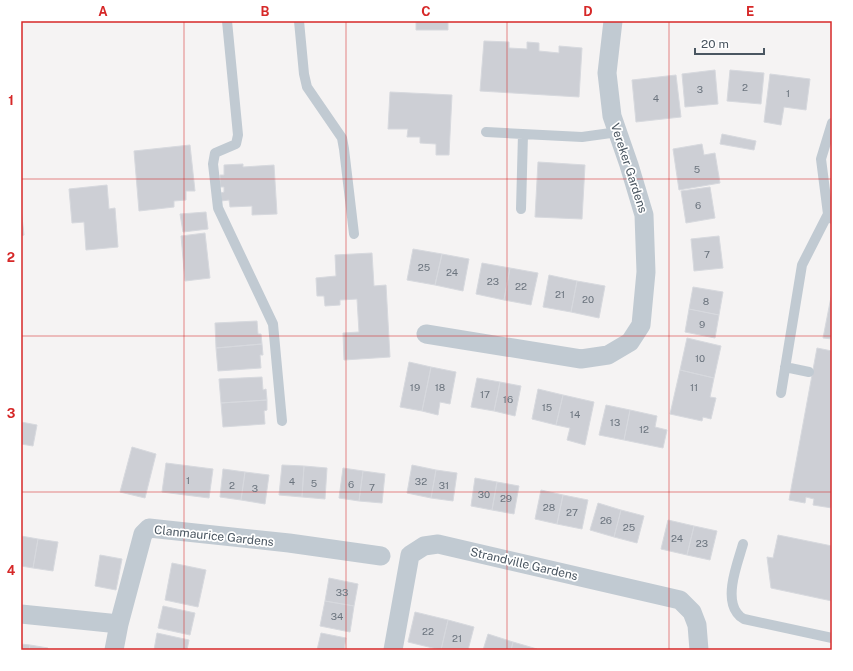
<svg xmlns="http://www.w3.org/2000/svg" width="853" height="671" font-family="'Public Sans',sans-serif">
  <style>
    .building { fill: #cdcfd5; stroke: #d7d9de }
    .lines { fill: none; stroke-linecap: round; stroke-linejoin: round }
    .service { stroke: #c1cad2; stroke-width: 10 }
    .minor { stroke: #c1cad2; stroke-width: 19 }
    .grid { fill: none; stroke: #d62828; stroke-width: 1; stroke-opacity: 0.55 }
    .labels { text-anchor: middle; stroke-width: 3.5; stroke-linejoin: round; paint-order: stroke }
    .number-label { font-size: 10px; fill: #6b747e }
    .street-label { font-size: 12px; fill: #4a5661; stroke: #fff }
    .neatline { fill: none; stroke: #d62828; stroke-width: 1.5 }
    .grid-label { font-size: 13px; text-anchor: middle; font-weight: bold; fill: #d62828 }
  </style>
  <rect width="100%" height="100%" fill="#f5f3f3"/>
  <path class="building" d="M416 21H448V30H416Z
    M484 41 509 42V48L527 49V42L539 43V51L559 53V46L582 48 579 97 480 91Z
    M715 70 718 104 685 107 682 74Z
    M730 70 764 73 761 104 727 101Z
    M770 74 810 79 806 110 784 107 781 125 764 122Z
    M676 75 681 117 636 122 632 80Z
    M390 92 452 95 449 155H436V144L420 143V137H407L408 129H388Z
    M722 134 756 141 754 150 720 144Z
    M702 144 704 155 715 153 720 183 679 190 673 149Z
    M190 145 195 191H186V200L174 201V207L139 211 134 151Z
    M538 162 585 165 582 219 535 217Z
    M243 164V167L274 165 277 214 252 215V206L230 207 229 200 221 201V193L224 192V187H220V175H224V165Z
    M107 185 109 209 115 208 118 247 86 250 84 222 72 223 69 189Z
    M710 187 715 218 686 223 681 191Z
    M21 208 24 235 21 236Z
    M206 212 208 229 183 232 180 214Z
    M205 233 210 278 185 281 181 236Z
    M719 236 723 268 694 271 691 239Z
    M413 249 442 254 435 285 407 280Z
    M372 253 374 286 386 285 390 357 344 360 343 333 359 332 357 299 340 300V305L325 306 324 296H317L316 278 336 276 335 255Z
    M442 254 469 259 463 291 435 285Z
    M482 263 510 268 504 300 476 294Z
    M510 268 538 273 531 305 504 300Z
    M549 275 577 281 571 312 543 307Z
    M577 281 605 286 599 318 571 312Z
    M693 287 723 292 719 315 689 309Z
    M832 292V339L823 338Z
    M689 309 719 315 715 338 685 332Z
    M257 321 258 334H261L262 344 216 348 215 323Z
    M687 338 721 346 714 378 680 370Z
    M262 344 263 355H260L261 368 218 371 216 348Z
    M817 348 832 351V508L813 505 814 499 806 497 805 503 789 500Z
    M409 362 431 367 422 411 400 407Z
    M431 367 456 372 450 404 440 402 438 415 422 411Z
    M680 370 714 378 710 397 716 398 711 419 703 417 702 421 670 414Z
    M262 377 263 390 266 389 267 400 221 403 219 379Z
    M477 378 500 382 494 411 471 407Z
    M500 382 521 386 515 416 494 411Z
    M538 389 563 395 556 425 532 419Z
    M563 395 594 402 585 445 567 440 570 428 556 425Z
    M267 400V410L264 411 265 424 223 427 221 403Z
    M606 405 630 410 624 440 599 435Z
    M630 410 657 416 655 427 667 430 663 448 624 440Z
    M21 422 37 425 33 446 21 444Z
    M132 447 156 454 145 498 120 492Z
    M166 463 213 469 209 498 162 492Z
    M282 465 304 466 302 497 279 495Z
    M412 465 436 470 431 498 407 493Z
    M304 466 327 468 325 499 302 497Z
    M343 468 363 471 359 501 339 498Z
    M223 469 245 472 241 500 220 497Z
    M436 470 457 473 453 501 431 498Z
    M363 471 385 474 382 503 359 501Z
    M245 472 269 475 265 504 241 500Z
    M475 478 497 482 492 510 471 506Z
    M497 482 519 486 514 514 492 510Z
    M541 490 563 495 557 524 535 519Z
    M563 495 588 500 582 529 557 524Z
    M598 503 621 510 614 537 590 530Z
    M621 510 644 516 637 543 614 537Z
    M668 520 694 526 687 555 661 549Z
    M694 526 717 531 710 560 687 555Z
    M778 535 832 546V601L771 588 767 557 773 558Z
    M21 536 38 539 33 568 21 566Z
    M38 539 58 542 53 571 33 568Z
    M100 555 122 559 116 590 95 586Z
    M172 563 206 570 198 607 165 600Z
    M329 578 358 584 354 606 325 601Z
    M325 601 354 606 350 632 320 626Z
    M163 606 195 613 190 635 158 628Z
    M415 612 448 620 441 650 408 642Z
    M448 620 474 627 468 650H441Z
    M157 633 189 640 187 650H154Z
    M321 633 346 638 344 650H317Z
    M488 634 513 642 511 650H483Z
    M513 642 537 649 536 650H511Z
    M21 644 30 645 29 650H21Z
    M30 645 48 648V650H29Z"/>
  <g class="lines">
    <path class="service" d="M227 21 238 135 236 144 215 153 213 164 218 208 273 324 282 421
      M299 21 304 74 307 87 342 138 344 149 354 234
      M832 123 821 159 828 214 832 219
      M486 132 582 137 618 132
      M521 209 523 134
      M785 367 809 372
      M781 393 802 265 828 214
      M743 544C738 562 724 596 737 613 739 616 742 618 744 619L832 638"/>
    <path class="minor" d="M426 334 581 359 608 355 630 342 641 325 646 272 644 215 629 165 612 116 607 73 613 21
      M21 614 119 624
      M114 650 119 624 143 534 149 528 289 543 381 556
      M393 650 410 555 424 546 438 544 680 600 692 612 697 625 699 650"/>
  </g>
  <path class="grid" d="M184 21V650M346 21V650M507 21V650M669 21V650M21 179H832M21 336H832M21 492H832"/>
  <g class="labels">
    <g class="number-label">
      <text x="745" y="91">2</text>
      <text x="700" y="93">3</text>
      <text x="788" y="97">1</text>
      <text x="656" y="102">4</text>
      <text x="697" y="173">5</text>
      <text x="698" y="209">6</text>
      <text x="707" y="258">7</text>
      <text x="424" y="271">25</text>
      <text x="452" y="276">24</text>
      <text x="493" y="285">23</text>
      <text x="521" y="290">22</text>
      <text x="560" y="298">21</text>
      <text x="588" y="303">20</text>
      <text x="706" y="305">8</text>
      <text x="702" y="328">9</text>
      <text x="700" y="362">10</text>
      <text x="415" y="391">19</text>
      <text x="440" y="391">18</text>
      <text x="694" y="391">11</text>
      <text x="485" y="398">17</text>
      <text x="508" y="403">16</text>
      <text x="547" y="411">15</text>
      <text x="575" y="418">14</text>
      <text x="615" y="426">13</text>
      <text x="644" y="433">12</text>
      <text x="188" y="484">1</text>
      <text x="292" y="485">4</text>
      <text x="421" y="485">32</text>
      <text x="314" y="487">5</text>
      <text x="351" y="488">6</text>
      <text x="232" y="489">2</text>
      <text x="444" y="489">31</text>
      <text x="372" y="491">7</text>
      <text x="255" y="492">3</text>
      <text x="484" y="498">30</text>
      <text x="506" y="502">29</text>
      <text x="549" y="511">28</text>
      <text x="572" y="516">27</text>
      <text x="606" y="524">26</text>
      <text x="629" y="531">25</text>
      <text x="677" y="542">24</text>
      <text x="702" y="547">23</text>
      <text x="342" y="596">33</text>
      <text x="337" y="620">34</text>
      <text x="428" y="635">22</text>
      <text x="457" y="642">21</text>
    </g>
    <g class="street-label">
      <text transform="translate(629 168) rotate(72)" y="4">Vereker Gardens</text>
      <text transform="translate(214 536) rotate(6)" y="4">Clanmaurice Gardens</text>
      <text transform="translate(524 564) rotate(13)" y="4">Strandville Gardens</text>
    </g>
  </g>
  <rect width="853" height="671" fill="none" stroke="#ffffff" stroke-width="44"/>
  <path d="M695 48v6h69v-6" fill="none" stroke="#4a5661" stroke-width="2"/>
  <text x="701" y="48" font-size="12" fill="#4a5661" stroke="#ffffff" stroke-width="3" paint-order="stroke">20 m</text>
  <rect x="22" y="22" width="809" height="627" class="neatline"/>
  <g class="grid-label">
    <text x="103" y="16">A</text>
    <text x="265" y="16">B</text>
    <text x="426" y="16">C</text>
    <text x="588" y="16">D</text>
    <text x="750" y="16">E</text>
    <text x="11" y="105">1</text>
    <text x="11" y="262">2</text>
    <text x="11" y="418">3</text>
    <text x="11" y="575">4</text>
  </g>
</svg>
